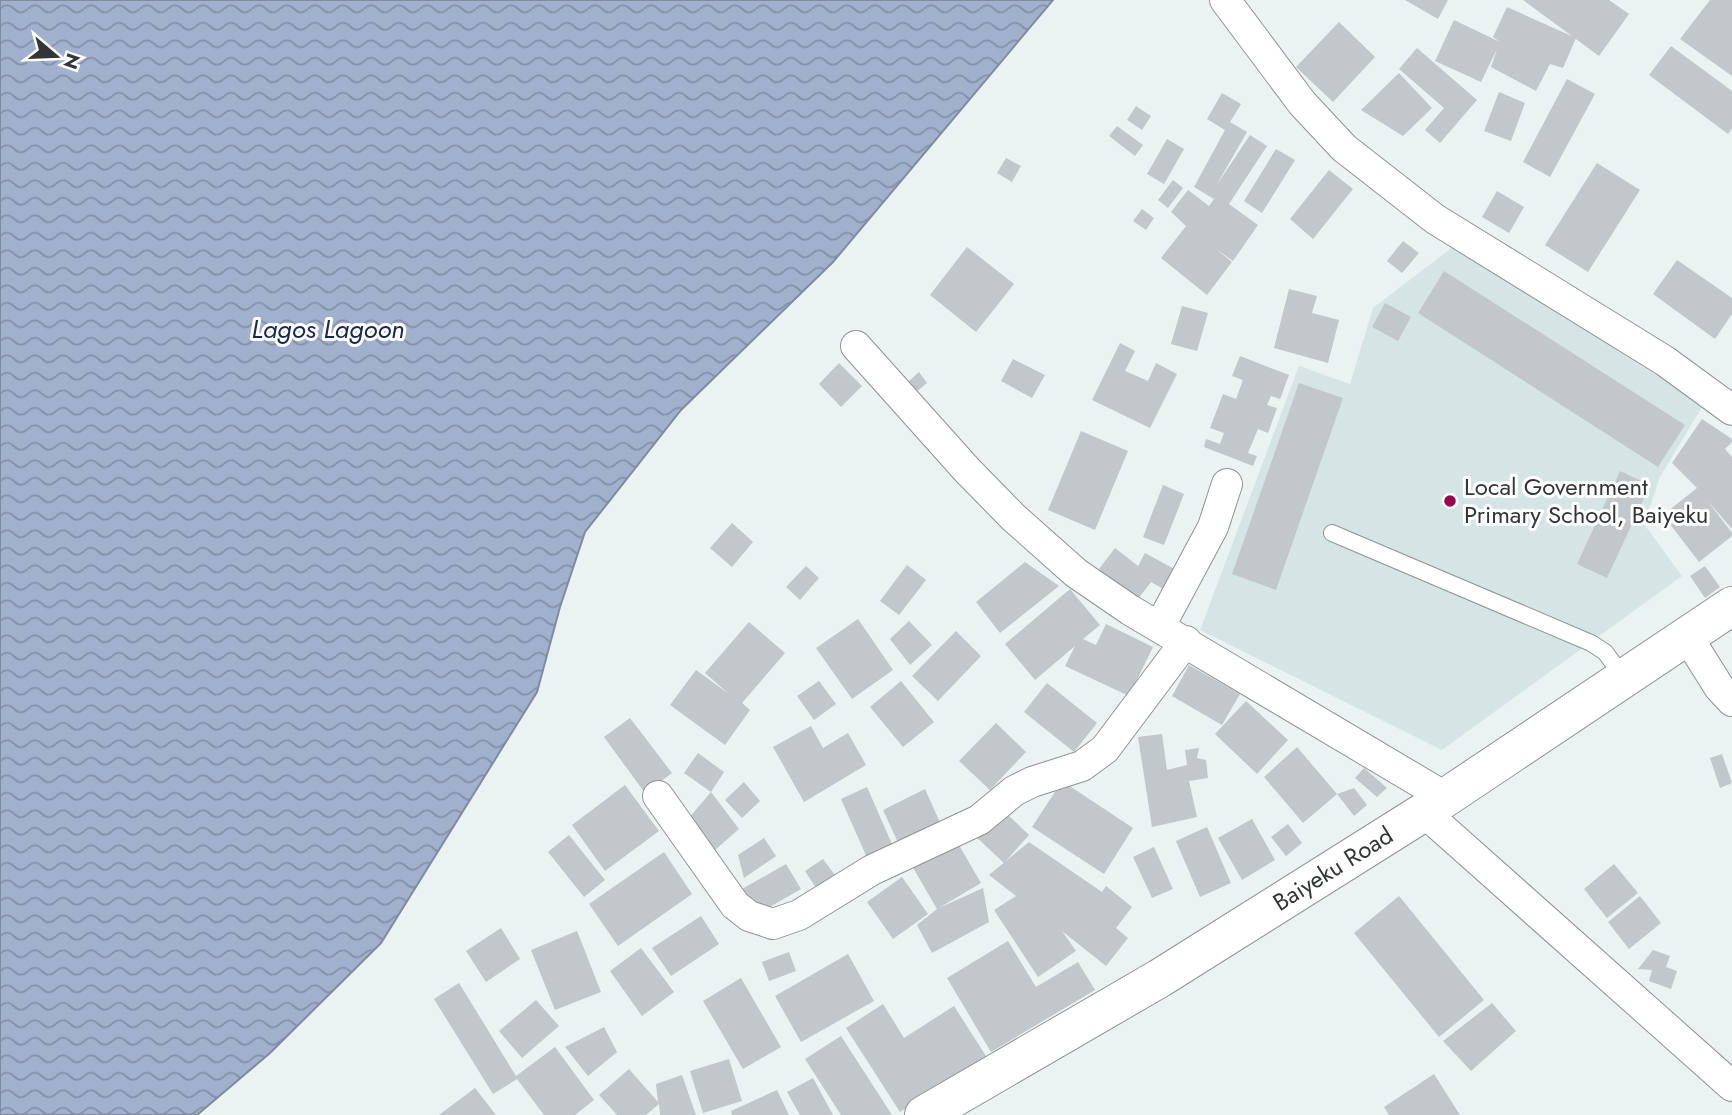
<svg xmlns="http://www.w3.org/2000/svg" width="1732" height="1115" font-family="Jost,sans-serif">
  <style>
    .built { fill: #d5e5e5 }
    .water { fill: url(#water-waves); stroke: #808ba0; stroke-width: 2 }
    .building { fill: #c1c7ca }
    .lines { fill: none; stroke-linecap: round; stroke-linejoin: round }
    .service-casing { stroke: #8d9494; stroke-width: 18 }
    .minor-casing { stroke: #8d9494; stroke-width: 32 }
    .secondary-casing { stroke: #8d9494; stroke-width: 40 }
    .service { stroke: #fff; stroke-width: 16 }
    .minor { stroke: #fff; stroke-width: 30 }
    .secondary { stroke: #fff; stroke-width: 38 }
    .poi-dot { fill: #9c0451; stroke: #fff; stroke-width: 2.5 }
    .labels { text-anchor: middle; stroke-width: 6; stroke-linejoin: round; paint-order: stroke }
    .poi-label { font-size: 24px; fill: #333636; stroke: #fff; text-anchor: start }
    .street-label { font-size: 24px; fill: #333636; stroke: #fff }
    .water-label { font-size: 26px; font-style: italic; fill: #15284e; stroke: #fff }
  </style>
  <defs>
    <pattern id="water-waves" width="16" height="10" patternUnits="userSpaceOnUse" patternTransform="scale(1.75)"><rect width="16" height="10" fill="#a1b0cd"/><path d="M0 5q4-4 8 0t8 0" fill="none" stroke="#8490a7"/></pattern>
  </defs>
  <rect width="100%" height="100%" fill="#eaf2f2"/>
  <path class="built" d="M1454 246 1705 402 1660 477 1644 524 1682 576 1442 750 1200 630 1299 366 1350 384 1373 308Z"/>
  <path class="water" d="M0 0H1053L833 262 681 410 585 532 560 607 537 692 381 943 270 1053 197 1115H0Z"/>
  <path class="building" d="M1405 0H1448L1438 19Z
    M1523 0H1609L1629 14 1599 56Z
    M1710 0H1732V76L1680 39Z
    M1507 7 1576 38 1563 68 1550 64 1536 91 1491 67 1497 49 1481 82 1435 61 1454 20 1500 42 1493 37Z
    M1339 22 1375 57 1333 102 1296 67Z
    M1671 46 1732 91V128L1728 134 1649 75Z
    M1417 48 1477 100 1440 143 1425 130 1444 108 1399 69Z
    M1399 73 1432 108 1403 136 1361 110Z
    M1567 79 1595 94 1550 177 1523 162Z
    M1499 92 1525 103 1511 141 1484 131Z
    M1222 93 1241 104 1230 122 1247 132 1216 186 1250 135 1267 146 1229 204 1258 225 1233 261 1215 248 1232 262 1207 295 1161 258 1186 226 1171 212 1188 190 1209 206 1214 199 1194 187 1225 130 1207 119Z
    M1136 106 1151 116 1142 130 1127 120Z
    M1117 126 1143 145 1135 156 1109 136Z
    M1167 139 1184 149 1164 184 1147 174Z
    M1276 149 1295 160 1262 213 1244 201Z
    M1006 158 1021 166 1012 182 997 173Z
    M1597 163 1640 190 1588 272 1545 245Z
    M1329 170 1353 189 1313 239 1290 219Z
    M1173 180 1183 188 1168 208 1158 200Z
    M1497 191 1524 207 1509 233 1482 217Z
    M1142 209 1154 218 1146 230 1133 221Z
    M1403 241 1419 253 1402 273 1387 261Z
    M967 247 1014 284 976 332 930 295Z
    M1677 260 1732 298V314L1715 339 1653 294Z
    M1444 271 1685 425 1658 467 1418 313Z
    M1289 289 1317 296 1312 313 1339 320 1328 363 1274 348Z
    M1385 303 1411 317 1398 341 1372 327Z
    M1182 306 1208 313 1197 351 1171 344Z
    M1120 343 1135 351 1125 371 1148 381 1156 363 1177 374 1150 428 1092 400Z
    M1240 356 1289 375 1280 399 1271 396 1267 405 1277 408 1268 433 1258 429 1248 453 1257 456 1253 466 1204 447 1206 439 1220 444 1224 433 1210 428 1223 394 1236 399 1243 380 1232 376Z
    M1013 359 1045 375 1032 398 1001 381Z
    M839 363 862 386 841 407 819 384Z
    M919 372 927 383 916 392 908 382Z
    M1299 383 1343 398 1276 590 1232 574Z
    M1702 419 1732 439V442L1725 449 1732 457V529L1707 500 1732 533V536L1699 562 1663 515 1697 488 1672 463Z
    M1081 431 1128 451 1095 530 1048 510Z
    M1620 471 1650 485 1607 578 1577 564Z
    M1163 485 1184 494 1164 545 1143 537Z
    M732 523 753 542 732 567 710 548Z
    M1115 548 1138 566 1145 553 1178 571 1167 591 1151 582 1138 599 1099 569Z
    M1025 562 1059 586 1000 633 976 602Z
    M907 565 926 580 899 615 880 601Z
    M806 566 819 578 800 600 786 587Z
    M1705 566 1720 587 1705 598 1690 576Z
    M1070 589 1100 625 1083 639 1096 645 1106 624 1153 647 1129 696 1065 666 1075 646 1035 680 1005 644Z
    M858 619 893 670 852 699 816 648Z
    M909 621 932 645 910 665 890 639Z
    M749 622 785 653 742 703 750 710 725 745 670 705 696 670 729 694 705 673Z
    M956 631 981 656 938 701 912 676Z
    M1189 665 1240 694 1222 725 1172 696Z
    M819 681 836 704 814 720 797 696Z
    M901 681 934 722 903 747 870 707Z
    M1047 683 1097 723 1074 752 1024 712Z
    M1246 701 1288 740 1257 774 1215 734Z
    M630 718 672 773 645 793 604 737Z
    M996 723 1026 752 990 790 959 761Z
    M811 726 823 748 848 733 866 765 804 802 773 747Z
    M1162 734 1167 770 1187 765 1185 750 1199 748 1197 758 1206 760 1208 778 1189 781 1197 817 1152 827 1138 737Z
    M1297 747 1337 794 1303 823 1264 777Z
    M698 753 724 772 711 792 684 773Z
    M1722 754 1732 783 1720 788 1710 758Z
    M1364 768 1387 788 1377 797 1355 778Z
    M1062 781 1133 828 1104 874 1032 827Z
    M744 782 760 801 742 818 725 800Z
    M625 785 659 831 605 871 572 825Z
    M867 787 895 851 869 862 841 799Z
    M1354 788 1367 805 1354 816 1337 794Z
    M925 789 943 829 901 849 883 810Z
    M711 792 739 829 715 850 688 819Z
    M1005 812 1029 835 1004 863 973 834Z
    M1252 819 1275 860 1242 880 1218 838Z
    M1288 824 1302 843 1286 856 1271 837Z
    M1207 827 1231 883 1200 897 1176 841Z
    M569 835 605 880 584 897 548 852Z
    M764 838 776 856 744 878 738 855Z
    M956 840 981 883 939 908 983 888 989 922 932 953 917 925 937 909 912 866Z
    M1029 842 1102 892 1106 886 1132 907 1116 928 1128 938 1106 966 1062 931 1076 951 1038 977 994 910 1016 896 989 875Z
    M1154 847 1173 889 1152 898 1133 857Z
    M664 852 692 894 618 946 589 904Z
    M823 859 837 878 818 891 805 871Z
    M786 864 801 889 756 915 742 889Z
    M1614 864 1638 893 1607 918 1584 889Z
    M902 877 928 914 893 939 867 902Z
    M1399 896 1484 1000 1439 1037 1354 933Z
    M1640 896 1661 923 1629 949 1608 922Z
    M701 916 719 944 671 976 652 948Z
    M501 928 520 959 486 982 466 951Z
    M577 931 601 992 555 1010 531 950Z
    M1008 941 1036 987 1078 962 1095 990 991 1052 947 978Z
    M641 948 674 992 642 1016 610 971Z
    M1653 950 1670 956 1666 967 1677 971 1671 989 1649 981 1652 970 1638 969Z
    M789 952 796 971 769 981 762 962Z
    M848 954 874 1001 801 1042 775 996Z
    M741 978 781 1047 743 1069 703 1001Z
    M459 983 516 1076 555 1047 594 1100 575 1115H544L517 1079 493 1094 434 999Z
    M536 1000 559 1026 522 1058 499 1031Z
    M1492 1003 1516 1031 1471 1071 1443 1041Z
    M883 1004 904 1038 954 1006 986 1056 900 1112 846 1028Z
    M604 1027 617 1052 588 1076 565 1047Z
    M841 1036 892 1115H841L805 1059Z
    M729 1059 742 1101 703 1113 690 1071Z
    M629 1069 658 1102 656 1084 682 1075 696 1115H660L659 1104 646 1115H617L599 1095Z
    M1434 1074 1460 1115H1389L1384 1107Z
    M813 1078 833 1115H800L787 1092Z
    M475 1088 496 1115H439Z
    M777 1090 789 1115H732L731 1111Z"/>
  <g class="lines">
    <defs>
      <path id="service" d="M1332 533 1591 643 1605 652 1624 678"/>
      <path id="minor" d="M1225 0 1302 103 1344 148 1435 219 1665 361 1732 410
        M856 346 967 470 1013 517 1076 573 1130 610 1445 797
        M1160 626 1213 527 1227 484
        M1687 636 1719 687 1732 701
        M658 796 735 905 749 916 773 924 799 915 872 870 979 820 1014 791 1032 782 1082 766 1105 749 1186 641
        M1424 812 1732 1086"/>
      <path id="secondary" d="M924 1115 1160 978 1424 812 1732 606"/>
    </defs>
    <use href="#service" class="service-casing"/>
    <use href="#minor" class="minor-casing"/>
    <use href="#secondary" class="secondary-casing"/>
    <use href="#service" class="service"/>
    <use href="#minor" class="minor"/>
    <use href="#secondary" class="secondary"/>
  </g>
  <circle class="poi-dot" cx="1450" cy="501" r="7"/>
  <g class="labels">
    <g class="poi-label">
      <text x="1464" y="495">Local Government<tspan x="1464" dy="28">Primary School, Baiyeku</tspan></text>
    </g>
    <g class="street-label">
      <text transform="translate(1333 869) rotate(-32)" y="8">Baiyeku Road</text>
    </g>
    <g class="water-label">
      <text x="328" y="338">Lagos Lagoon</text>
    </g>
  </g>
  <g transform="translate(56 56) rotate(109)" stroke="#ffffff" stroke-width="5" paint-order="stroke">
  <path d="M0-5L12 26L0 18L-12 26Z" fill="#333636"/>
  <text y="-10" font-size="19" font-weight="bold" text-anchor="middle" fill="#333636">N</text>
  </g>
</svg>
